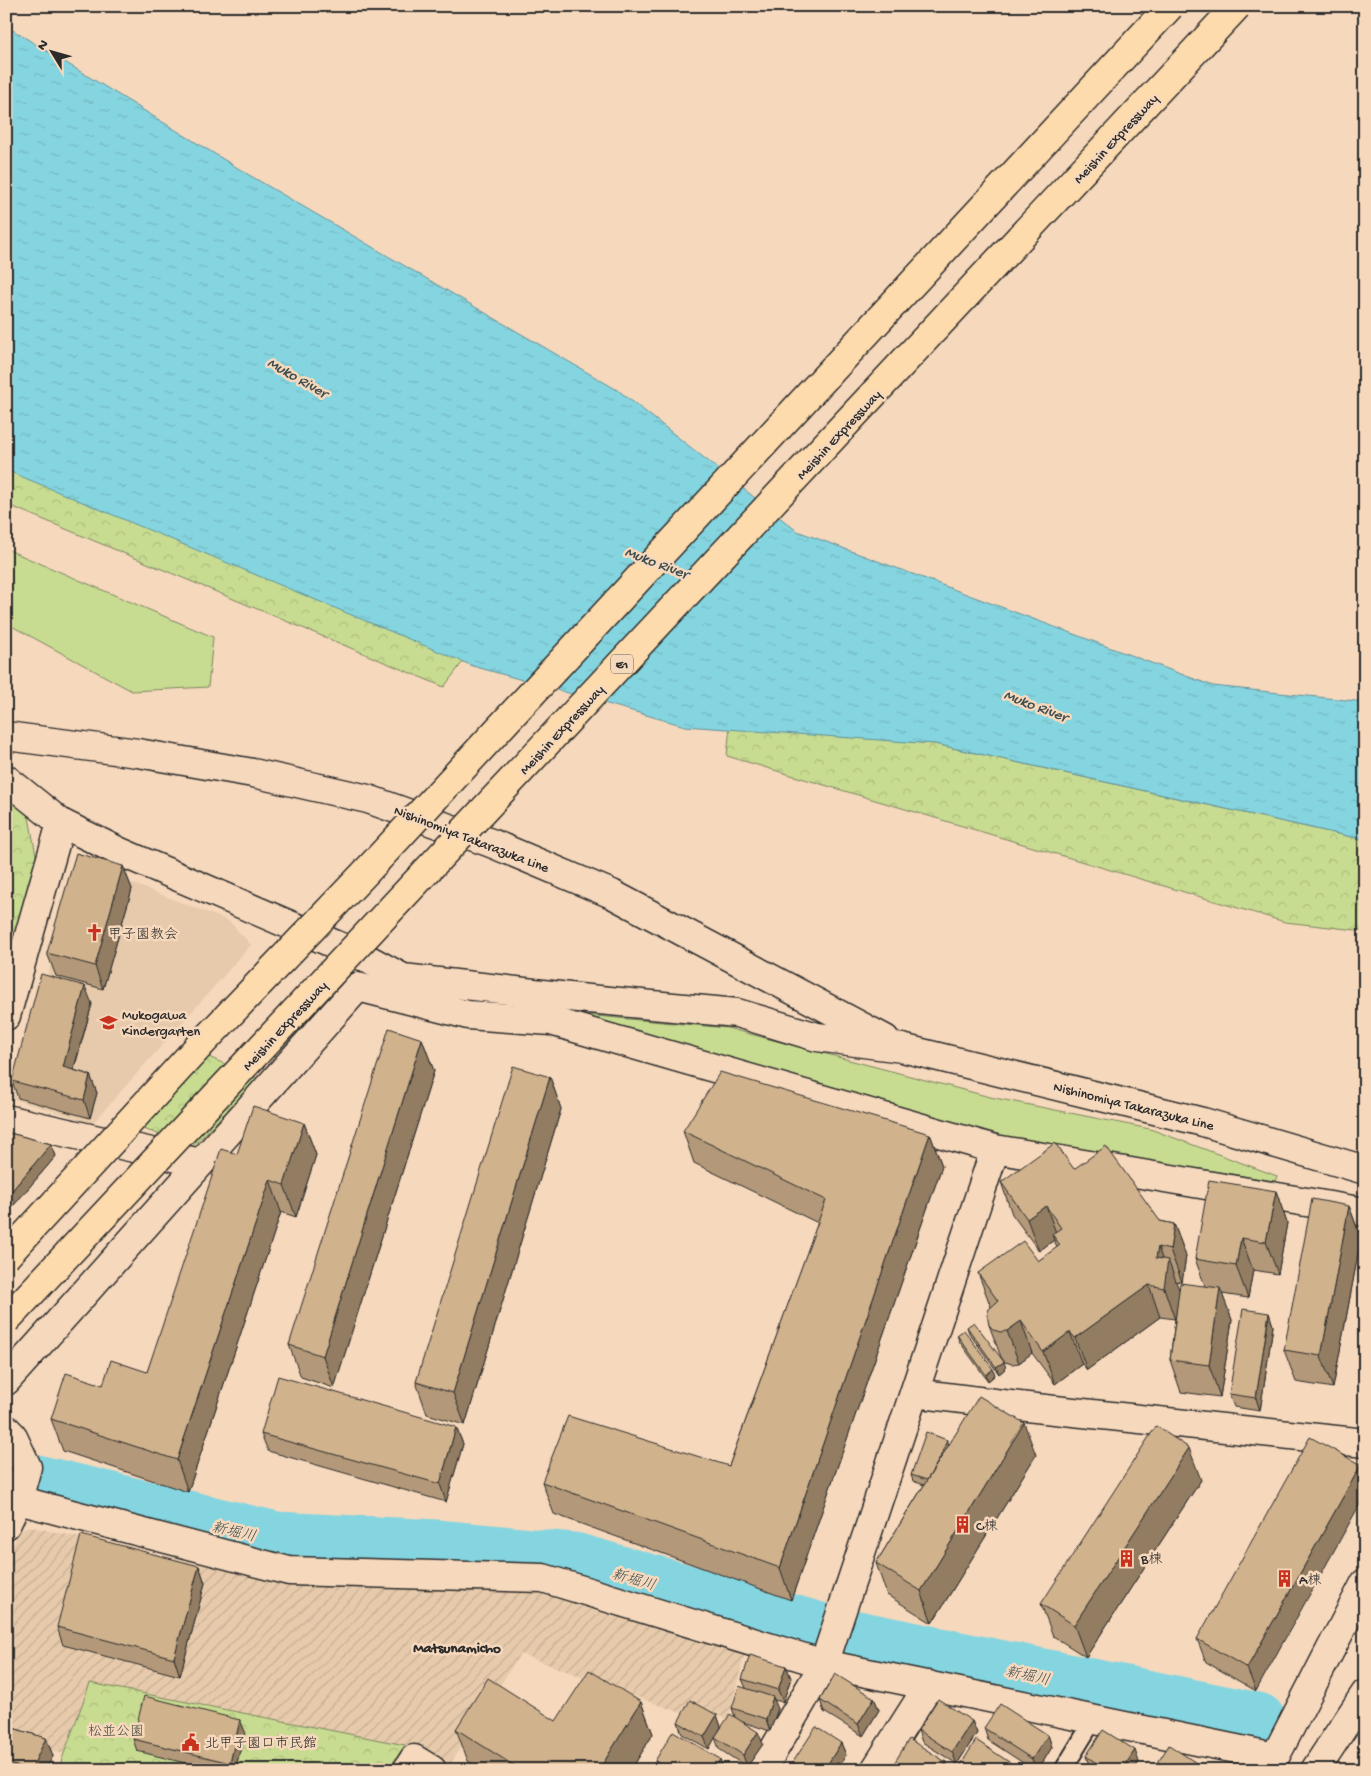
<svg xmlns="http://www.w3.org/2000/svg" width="1371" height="1776" font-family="'Gochi Hand','Klee One',sans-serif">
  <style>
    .built { fill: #e7caab }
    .industrial { fill: url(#industrial-furrows) }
    .green { fill: #c8dc91; stroke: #7a845e }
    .forest { fill: url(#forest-crowns); stroke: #7a845e }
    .water { fill: url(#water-ripples); stroke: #619198 }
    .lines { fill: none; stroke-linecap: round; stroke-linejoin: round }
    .river { stroke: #85d5e0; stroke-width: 59 }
    .service-casing { stroke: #2b2b2b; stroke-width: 20 }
    .minor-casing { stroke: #2b2b2b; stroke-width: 31 }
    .tertiary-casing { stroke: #2b2b2b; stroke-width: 31 }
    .secondary-casing { stroke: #2b2b2b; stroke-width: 31 }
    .service { stroke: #f6d8bc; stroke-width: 16 }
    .minor { stroke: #f6d8bc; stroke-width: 28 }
    .tertiary { stroke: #f6d8bc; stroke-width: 28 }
    .secondary { stroke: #f6d8bc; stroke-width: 28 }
    .motorway-bridge-casing { stroke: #2b2b2b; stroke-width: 31; stroke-linecap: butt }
    .motorway-bridge { stroke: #fedbac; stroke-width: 28 }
    .wall { fill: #b39979; stroke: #2b2b2b }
    .shaded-wall { fill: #927d63; stroke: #2b2b2b }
    .building { fill: #d0b28d; stroke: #2b2b2b }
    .labels { text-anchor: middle; stroke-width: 5; stroke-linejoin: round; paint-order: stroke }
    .shield { fill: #f6d8bc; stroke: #685f56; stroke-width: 1 }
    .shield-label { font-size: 12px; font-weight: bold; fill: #2b2b2b }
    .street-label { font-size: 14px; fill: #2b2b2b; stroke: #f6d8bc }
    .poi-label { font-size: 14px; fill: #2b2b2b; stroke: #f6d8bc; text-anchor: start }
    .park-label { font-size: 14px; fill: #43463a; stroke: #f6d8bc }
    .water-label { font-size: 15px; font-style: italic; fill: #3d4d4f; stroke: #f6d8bc }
    .neighbourhood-label { font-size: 15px; font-weight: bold; fill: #2b2b2b; stroke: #f6d8bc }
  </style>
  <defs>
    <pattern id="industrial-furrows" width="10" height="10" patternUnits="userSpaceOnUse" patternTransform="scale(1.25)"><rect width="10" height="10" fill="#e7caab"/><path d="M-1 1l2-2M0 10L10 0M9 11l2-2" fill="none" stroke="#c6ae93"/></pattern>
    <pattern id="forest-crowns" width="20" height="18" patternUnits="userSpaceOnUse" patternTransform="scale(1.25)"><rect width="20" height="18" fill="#c8dc91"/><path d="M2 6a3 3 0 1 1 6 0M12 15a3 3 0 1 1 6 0" fill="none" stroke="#acbd7d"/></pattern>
    <pattern id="water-ripples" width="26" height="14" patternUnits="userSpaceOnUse" patternTransform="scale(1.25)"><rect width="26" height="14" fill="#85d5e0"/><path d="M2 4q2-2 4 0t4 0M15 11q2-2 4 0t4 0" fill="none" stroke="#73b7c0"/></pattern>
  </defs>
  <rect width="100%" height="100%" fill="#f6d8bc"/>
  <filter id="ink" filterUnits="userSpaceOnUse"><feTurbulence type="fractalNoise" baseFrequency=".02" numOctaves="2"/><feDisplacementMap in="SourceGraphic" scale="10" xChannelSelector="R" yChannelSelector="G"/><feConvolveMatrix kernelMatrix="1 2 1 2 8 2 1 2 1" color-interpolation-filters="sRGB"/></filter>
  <g filter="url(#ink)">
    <path class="built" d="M80 863 229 921 251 945 93 1123 12 1099Z"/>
    <path class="industrial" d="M28 1526 267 1579 532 1591 745 1653 728 1719 687 1704 681 1713 520 1654 450 1764 405 1745 90 1683 64 1754 6 1736V1561L19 1532Z"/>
    <path class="green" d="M6 549 213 637 208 687 132 691 6 623Z
      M574 1014 727 1028 990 1097 1150 1129 1277 1176 1275 1181 1012 1139Z"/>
    <path class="forest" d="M6 444 479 640 444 687 6 504Z
      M730 727 935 744 1365 840V931L1285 922 727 756Z
      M6 800 28 812 38 866 6 977V850L12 824 6 821Z
      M182 1045 258 1079 193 1146 117 1120Z
      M90 1683 405 1745 388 1770H58Z"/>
    <path class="water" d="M6 26 249 175 619 391 797 531 1213 686 1365 702V840L935 744 685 726 473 666 6 470Z"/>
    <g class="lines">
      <path class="river" d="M6 1477 275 1541 438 1549 574 1562 827 1634 1257 1722"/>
      <defs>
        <path id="service" d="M1063 1770 1094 1719"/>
        <path id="minor" d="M6 1016 61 823
          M6 1119 200 1163
          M6 1381 358 987 468 1015 551 1021 995 1149 1365 1212
          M914 1393 1036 1408 1365 1443
          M6 1429 12 1435 27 1467 18 1500 6 1525
          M6 1499 18 1500 289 1571 543 1578 824 1664 1275 1757
          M407 1770 414 1759 432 1770
          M762 1770 824 1664 995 1149
          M875 1770 929 1685
          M1266 1770 1275 1757 1365 1583"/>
        <path id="tertiary" d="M1315 1770 1365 1694"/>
        <path id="secondary" d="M6 736 138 753 253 773 368 799 491 843 612 894 885 1039
          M6 779 61 823 118 851 362 956 403 978 578 998 737 1013 817 1037 902 1048 1203 1122 1365 1170"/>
      </defs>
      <use href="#service" class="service-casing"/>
      <use href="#minor" class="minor-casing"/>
      <use href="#tertiary" class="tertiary-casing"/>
      <use href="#secondary" class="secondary-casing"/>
      <use href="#service" class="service"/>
      <use href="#minor" class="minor"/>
      <use href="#tertiary" class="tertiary"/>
      <use href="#secondary" class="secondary"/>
      <defs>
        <path id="motorway-bridge" d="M6 1256 201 1044 365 873 1170 6
          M6 1320 1237 6"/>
      </defs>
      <use href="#motorway-bridge" class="motorway-bridge-casing"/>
      <use href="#motorway-bridge" class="motorway-bridge"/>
    </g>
    <path class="wall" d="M123 866 132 889 103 989 56 976 47 953Z
      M92 1004 74 1070 90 1075 97 1093 90 1118 18 1098 12 1081Z
      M422 1039 434 1071 334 1388 301 1377 289 1345Z
      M550 1077 561 1109 465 1425 427 1414 416 1382Z
      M304 1123 316 1155 296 1217 281 1212 188 1492 63 1451 51 1419 103 1385 147 1372 237 1154Z
      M683 1131 930 1134 942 1166 791 1600 554 1514 542 1482 729 1466 818 1223 694 1163Z
      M6 1132 51 1144 56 1156 14 1205 6 1203Z
      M1074 1169 1160 1221 1174 1224 1186 1256 1182 1282 1175 1281 1179 1291 1205 1286 1195 1259 1276 1191 1287 1223 1278 1274 1253 1270 1248 1298 1222 1294 1232 1320 1220 1397 1181 1392 1170 1360 1175 1319 1160 1317 1087 1370 1082 1364 1055 1384 1032 1353 1019 1363 1012 1364 1005 1362 1001 1357 989 1325 991 1307 978 1273 1038 1261 1057 1248 1054 1240 1039 1251 1012 1214 1001 1182Z
      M1349 1206 1361 1238 1333 1388 1296 1382 1284 1350Z
      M1269 1313 1273 1326 1260 1411 1234 1407 1229 1394Z
      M967 1327 1006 1368 999 1374 969 1333Z
      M957 1335 995 1375 988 1381 959 1341Z
      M456 1427 463 1444 446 1502 268 1451 261 1434Z
      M947 1440 949 1445 1036 1455 932 1623 887 1595 876 1563 924 1485 913 1481 911 1475Z
      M1361 1465 1256 1691 1206 1662 1197 1639Z
      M1201 1480 1086 1657 1053 1636 1041 1604Z
      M199 1566 205 1583 180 1676 63 1645 57 1627Z
      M786 1666 791 1678 783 1702 774 1700 778 1709 770 1731 743 1722 763 1744 747 1767 719 1749 715 1737 709 1749 682 1734 678 1722 717 1715 721 1727 718 1733 735 1717 732 1708 746 1688 742 1679Z
      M874 1698 879 1710 863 1736 824 1712 820 1700Z
      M641 1702 653 1734 631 1770H482L468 1761 456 1729 556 1721Z
      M240 1720 245 1732 235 1770H213L137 1751 133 1739Z
      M972 1721 977 1733 957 1764 922 1742 918 1730Z
      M6 1726 46 1738 53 1756 46 1770H6Z
      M984 1728 1048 1735 1052 1747 1038 1770H1034L988 1740Z
      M841 1743 846 1755 837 1770H796L793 1762Z
      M1086 1756 1139 1762 1134 1770H1093L1090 1768Z
      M655 1761 724 1770H658Z"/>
    <path class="shaded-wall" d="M123 866 132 889 103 989 95 966Z
      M85 986 92 1004 69 1085 63 1067Z
      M422 1039 434 1071 334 1388 323 1356Z
      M90 1075 97 1093 90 1118 84 1100Z
      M550 1077 561 1109 465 1425 453 1393Z
      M304 1123 316 1155 296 1217 284 1185Z
      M930 1134 942 1166 791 1600 780 1568Z
      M51 1144 56 1156 14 1205 10 1193Z
      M270 1180 281 1212 188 1492 177 1460Z
      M1276 1191 1287 1223 1278 1274 1266 1242Z
      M1046 1206 1058 1238 1052 1234 1054 1240 1039 1251 1027 1219Z
      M1349 1206 1361 1238 1333 1388 1321 1356Z
      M1174 1224 1186 1256 1182 1282 1170 1250Z
      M1241 1238 1253 1270 1248 1298 1236 1266Z
      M1158 1247 1166 1270 1168 1260 1180 1292 1175 1320 1164 1288 1156 1258Z
      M1149 1285 1160 1317 1087 1370 1075 1338Z
      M1220 1288 1232 1320 1220 1397 1209 1365Z
      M1269 1313 1273 1326 1260 1411 1256 1398Z
      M1021 1321 1032 1353 1019 1363 1007 1331Z
      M1070 1332 1082 1364 1055 1384 1043 1352Z
      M1004 1362 1006 1368 999 1374 996 1367Z
      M993 1369 995 1375 988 1381 986 1375Z
      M1024 1423 1036 1455 932 1623 921 1591Z
      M456 1427 463 1444 446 1502 440 1484Z
      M947 1440 949 1446 932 1482Z
      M1189 1448 1201 1480 1086 1657 1074 1625Z
      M1361 1465 1365 1476V1495L1256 1691 1247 1668Z
      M199 1566 205 1583 180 1676 174 1658Z
      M786 1666 791 1678 783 1702 778 1690Z
      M773 1697 778 1709 770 1731 766 1719Z
      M874 1698 879 1710 863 1736 858 1724Z
      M641 1702 653 1734 631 1770H599Z
      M717 1715 721 1727 709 1749 704 1737Z
      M240 1720 245 1732 235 1770H232L230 1763Z
      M972 1721 977 1733 957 1764 952 1752Z
      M758 1732 763 1744 747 1767 743 1755Z
      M1048 1735 1052 1747 1038 1770H1036L1032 1759Z
      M46 1738 53 1756 46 1770H31Z
      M841 1743 846 1755 837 1770H824Z
      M1135 1750 1139 1762 1134 1770H1122Z
      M720 1759 724 1770H714Z
      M946 1762 949 1770H941Z"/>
    <path class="building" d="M76 853 123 866 95 966 47 953Z
      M41 974 85 986 63 1067 90 1075 84 1100 12 1081Z
      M389 1028 422 1039 323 1356 289 1345Z
      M513 1066 550 1077 453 1393 416 1382Z
      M720 1072 930 1134 780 1568 542 1482 568 1416 729 1466 826 1200 683 1131Z
      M253 1106 304 1123 284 1185 270 1180 177 1460 51 1419 66 1373 103 1385 111 1360 147 1372 221 1149 237 1154Z
      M6 1132 51 1144 10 1193 6 1192Z
      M1055 1143 1074 1169 1106 1146 1160 1221 1174 1224 1170 1250 1158 1247 1156 1258 1168 1260 1164 1288 1149 1285 1075 1338 1070 1332 1043 1352 1021 1321 1007 1331 1000 1332 994 1330 989 1325 987 1315 989 1309 998 1301 978 1273 1023 1241 1038 1261 1060 1245 1052 1234 1061 1228 1046 1206 1027 1219 1001 1182Z
      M1209 1180 1276 1191 1266 1242 1241 1238 1236 1266 1195 1259Z
      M1312 1199 1349 1206 1321 1356 1284 1350Z
      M1180 1283 1220 1288 1209 1365 1170 1360Z
      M1243 1309 1269 1313 1256 1398 1229 1394Z
      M974 1322 1004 1362 996 1367 967 1327Z
      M964 1330 993 1369 986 1375 957 1335Z
      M278 1376 456 1427 440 1484 261 1434Z
      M979 1396 1024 1423 921 1591 876 1563Z
      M1156 1426 1189 1448 1074 1625 1041 1604Z
      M926 1432 947 1440 940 1458 927 1480 911 1475Z
      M1310 1437 1361 1465 1247 1668 1197 1639Z
      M81 1535 199 1566 174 1658 57 1627Z
      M750 1655 786 1666 778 1690 742 1679Z
      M589 1670 641 1702 599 1770H521L456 1729 488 1678 556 1721Z
      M835 1674 874 1698 858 1724 820 1700Z
      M739 1686 773 1697 766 1719 732 1708Z
      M144 1696 240 1720 230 1763 133 1739Z
      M938 1699 972 1721 952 1752 918 1730Z
      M690 1700 717 1715 704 1737 678 1722Z
      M1000 1704 1048 1735 1032 1759 984 1728Z
      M730 1714 758 1732 743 1755 715 1737Z
      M6 1726 46 1738 31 1770 6 1763Z
      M816 1727 841 1743 824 1770H805L793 1762Z
      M1103 1730 1135 1750 1122 1770H1107L1086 1756Z
      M673 1731 720 1759 714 1770H671L655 1761Z
      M909 1739 946 1762 941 1770H890Z
      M976 1740 1021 1770H965L960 1766Z
      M1169 1745 1207 1770H1153Z"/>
  </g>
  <defs>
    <symbol id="church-bare" viewBox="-9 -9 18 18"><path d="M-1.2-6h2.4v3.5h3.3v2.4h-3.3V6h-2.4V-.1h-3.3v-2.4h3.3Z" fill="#c8321e" stroke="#f6d8bc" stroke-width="2.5" paint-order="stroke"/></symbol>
    <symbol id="school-bare" viewBox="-9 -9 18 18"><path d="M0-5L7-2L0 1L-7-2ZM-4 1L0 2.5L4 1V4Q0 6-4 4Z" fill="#c8321e" stroke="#f6d8bc" stroke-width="2.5" paint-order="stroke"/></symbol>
    <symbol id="building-bare" viewBox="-9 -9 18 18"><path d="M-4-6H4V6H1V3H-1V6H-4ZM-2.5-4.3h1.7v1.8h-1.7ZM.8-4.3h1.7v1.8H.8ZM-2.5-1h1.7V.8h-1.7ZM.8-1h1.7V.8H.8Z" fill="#c8321e" stroke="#f6d8bc" stroke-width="2.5" paint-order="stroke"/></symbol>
    <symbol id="civic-bare" viewBox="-9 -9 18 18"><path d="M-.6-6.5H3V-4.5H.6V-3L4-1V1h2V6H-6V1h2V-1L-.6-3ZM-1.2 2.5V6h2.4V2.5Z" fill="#c8321e" stroke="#f6d8bc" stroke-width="2.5" paint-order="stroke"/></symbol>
  </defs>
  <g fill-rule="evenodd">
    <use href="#church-bare" x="82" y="920" width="25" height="25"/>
    <use href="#school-bare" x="96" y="1010" width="25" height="25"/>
    <use href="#building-bare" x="950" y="1512" width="25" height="25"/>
    <use href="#building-bare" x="1114" y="1546" width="25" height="25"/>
    <use href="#building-bare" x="1272" y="1566" width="25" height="25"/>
    <use href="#civic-bare" x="178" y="1730" width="25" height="25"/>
  </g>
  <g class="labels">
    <rect class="shield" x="611" y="654.5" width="22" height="19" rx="4"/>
    <g class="shield-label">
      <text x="622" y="668">E1</text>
    </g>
    <g class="street-label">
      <text transform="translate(1115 138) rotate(-47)" y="5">Meishin Expressway</text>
      <text transform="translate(838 434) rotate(-47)" y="5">Meishin Expressway</text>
      <text transform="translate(561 729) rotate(-47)" y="5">Meishin Expressway</text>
      <text transform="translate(472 838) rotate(21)" y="5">Nishinomiya Takarazuka Line</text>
      <text transform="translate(284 1025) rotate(-47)" y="5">Meishin Expressway</text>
      <text transform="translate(1134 1105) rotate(14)" y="5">Nishinomiya Takarazuka Line</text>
    </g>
    <g class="poi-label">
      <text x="108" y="938">甲子園教会</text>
      <text x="122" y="1019">Mukogawa<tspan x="122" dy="16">Kindergarten</tspan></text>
      <text x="976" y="1530">C棟</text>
      <text x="1141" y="1563">B棟</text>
      <text x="1299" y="1584">A棟</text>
      <text x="205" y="1747">北甲子園口市民館</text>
    </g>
    <g class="park-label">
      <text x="116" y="1735">松並公園</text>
    </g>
    <g class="water-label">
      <text transform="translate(298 377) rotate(30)" y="5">Muko River</text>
      <text transform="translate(657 562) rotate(21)" y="5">Muko River</text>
      <text transform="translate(1036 705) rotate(21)" y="5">Muko River</text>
      <text transform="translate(234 1531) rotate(13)" y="5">新堀川</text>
      <text transform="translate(634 1579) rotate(16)" y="5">新堀川</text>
      <text transform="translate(1028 1675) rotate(12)" y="5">新堀川</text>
    </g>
    <g class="neighbourhood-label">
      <text x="457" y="1652">Matsunamicho</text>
    </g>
  </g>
  <rect width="1371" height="1776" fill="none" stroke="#f6d8bc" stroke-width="25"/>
  <rect x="12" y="12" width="1346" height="1751" fill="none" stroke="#2b2b2b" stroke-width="2" filter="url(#ink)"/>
  <g transform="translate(52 52) rotate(307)" stroke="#f6d8bc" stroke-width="4" paint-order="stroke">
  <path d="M0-4L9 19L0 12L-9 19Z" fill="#2b2b2b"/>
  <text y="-8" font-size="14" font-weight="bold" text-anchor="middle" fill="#2b2b2b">N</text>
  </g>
</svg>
